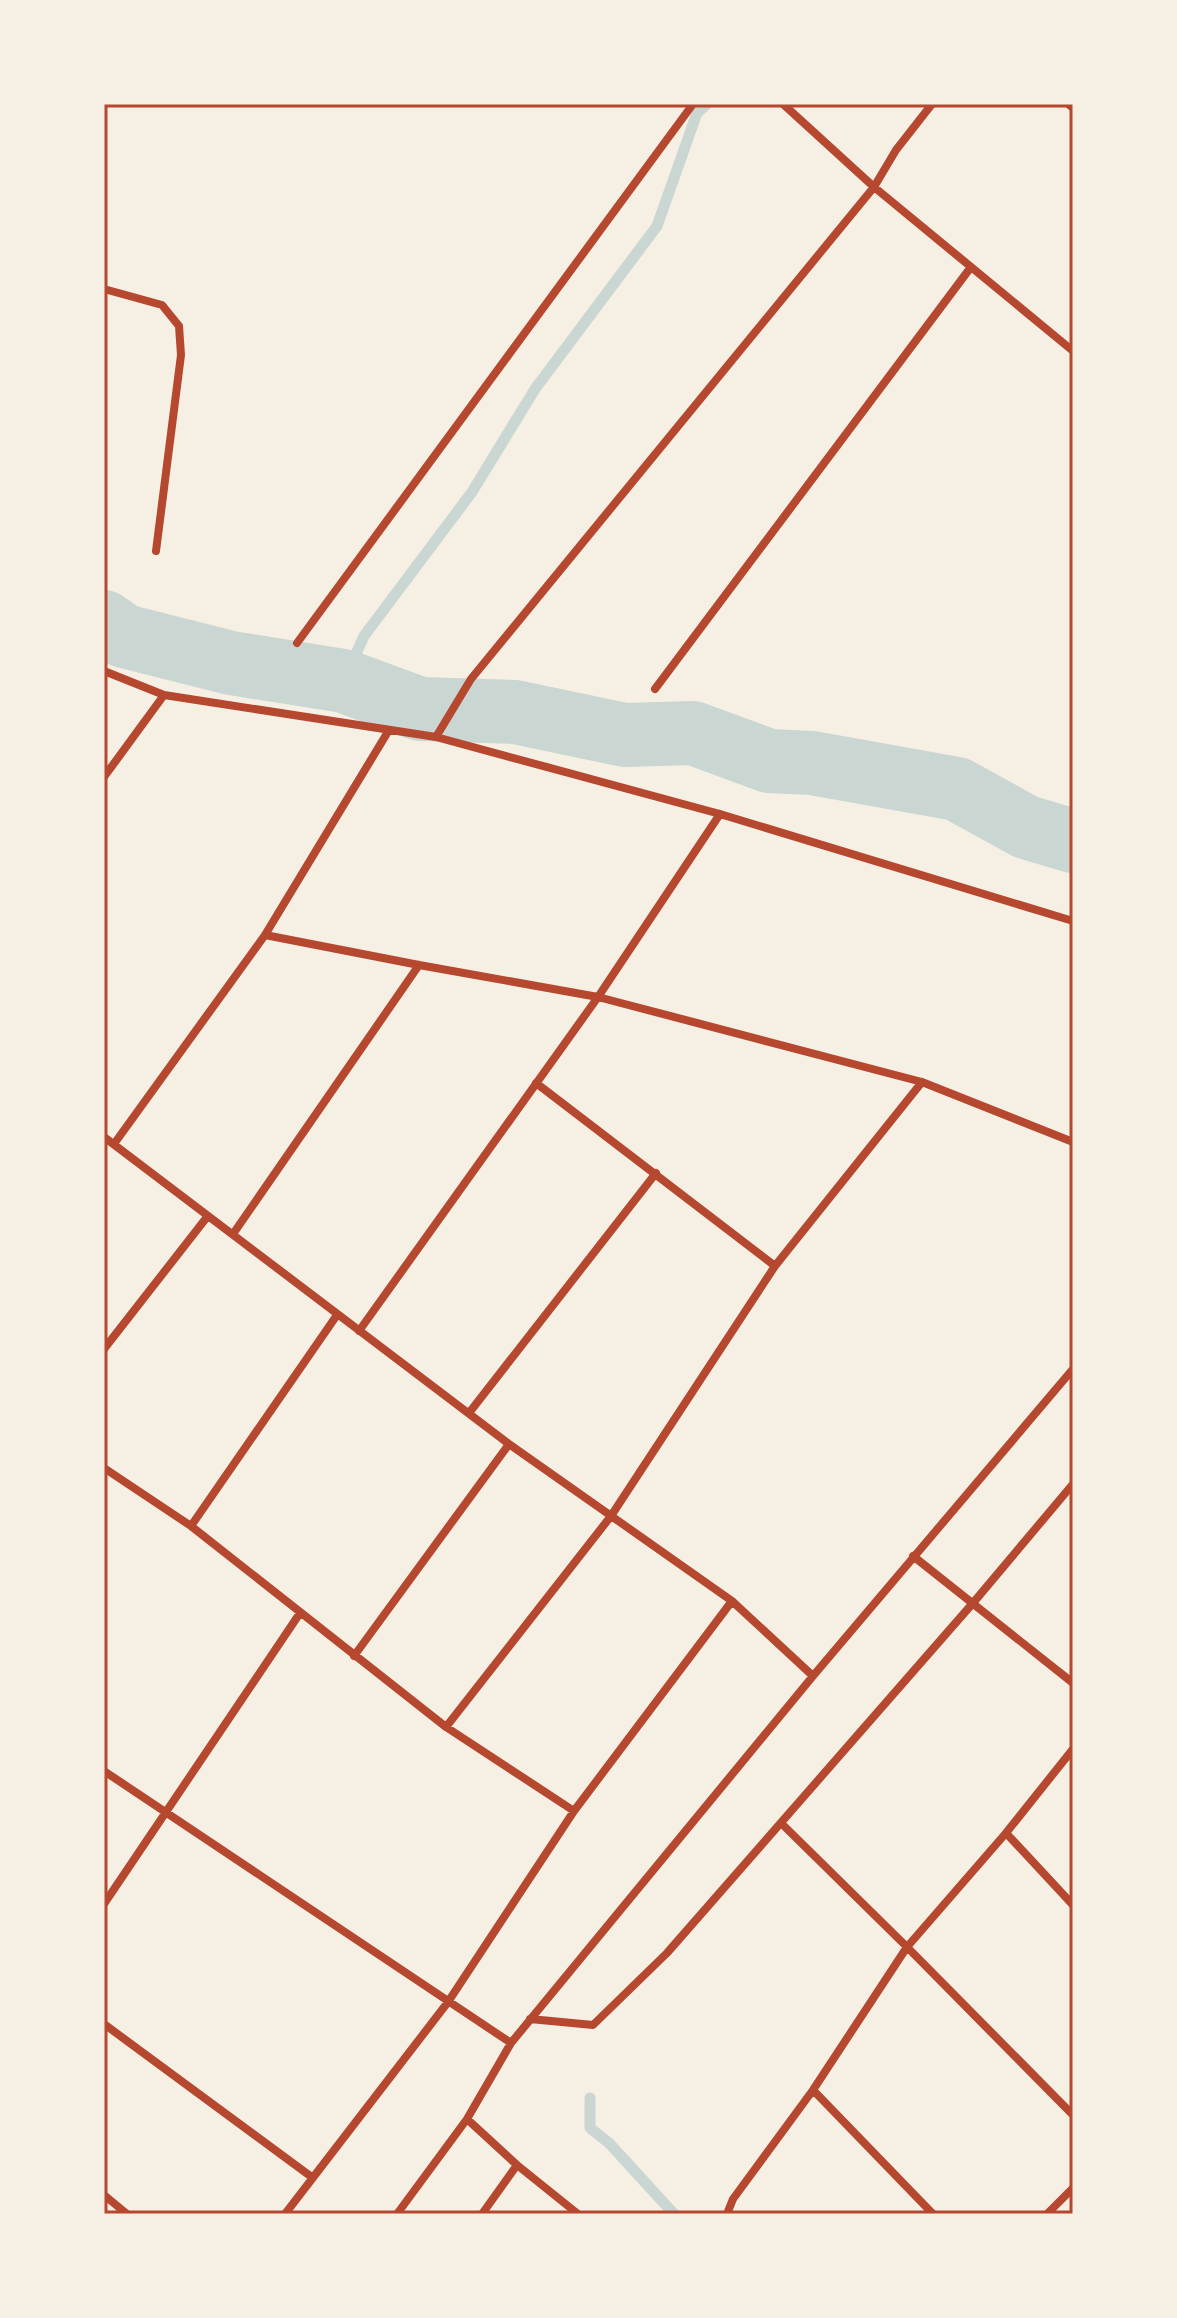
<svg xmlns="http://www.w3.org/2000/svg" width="1177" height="2318" font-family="'DM Sans',sans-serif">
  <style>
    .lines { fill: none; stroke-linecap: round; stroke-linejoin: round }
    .stream { stroke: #c9d6d2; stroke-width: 11 }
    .river { stroke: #c9d6d2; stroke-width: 64 }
    .minor { stroke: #b5482f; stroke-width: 8 }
    .neatline { fill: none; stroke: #b5482f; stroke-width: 3 }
  </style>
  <rect width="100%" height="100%" fill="#f6efe4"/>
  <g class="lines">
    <path class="stream" d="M344 681 364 636 472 492 535 389 657 226 697 113 707 104
      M590 2098V2128L609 2143 674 2214"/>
    <path class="river" d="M104 622 124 636 231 663 344 681 420 709 515 712 625 735 693 733 769 761 812 763 957 789 1026 827 1073 841"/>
    <path class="minor" d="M783 104 874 187 1073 351
      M1068 104 1073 108
      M104 289 162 305 179 326 181 355 156 551
      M297 643 693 104
      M104 671 164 695 436 737 720 814 1073 921
      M655 689 971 267
      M436 737 471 679 874 187 896 150 932 104
      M104 777 164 695
      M265 935 419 965 598 997 922 1082 1073 1142
      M536 1083 775 1266
      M104 1137 509 1444 732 1601 813 1676
      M114 1144 265 935 389 730
      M233 1234 419 965
      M359 1331 598 997 720 814
      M104 1349 207 1217
      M469 1413 656 1173
      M104 1468 191 1526 446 1727 574 1811
      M191 1526 337 1315
      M913 1556 1073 1683
      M354 1656 509 1444
      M446 1727 611 1516 775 1266 922 1082
      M104 1771 511 2043
      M781 1823 907 1947 1073 2115
      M1006 1833 1073 1905
      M104 1904 300 1613
      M530 2019 593 2025 667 1953 973 1603 1073 1484
      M104 2024 313 2178
      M813 2090 933 2214
      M467 2119 517 2165 482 2214
      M517 2165 578 2214
      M104 2195 127 2214
      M285 2214 448 2002 574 1811 732 1601
      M397 2214 467 2119 511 2043 813 1676 1073 1369
      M727 2214 733 2199 813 2090 907 1947 1006 1833 1073 1749
      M1047 2214 1073 2188"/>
  </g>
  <rect width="1177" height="2318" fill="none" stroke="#f6efe4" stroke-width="212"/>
  <rect x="106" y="106" width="965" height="2106" class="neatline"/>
</svg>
